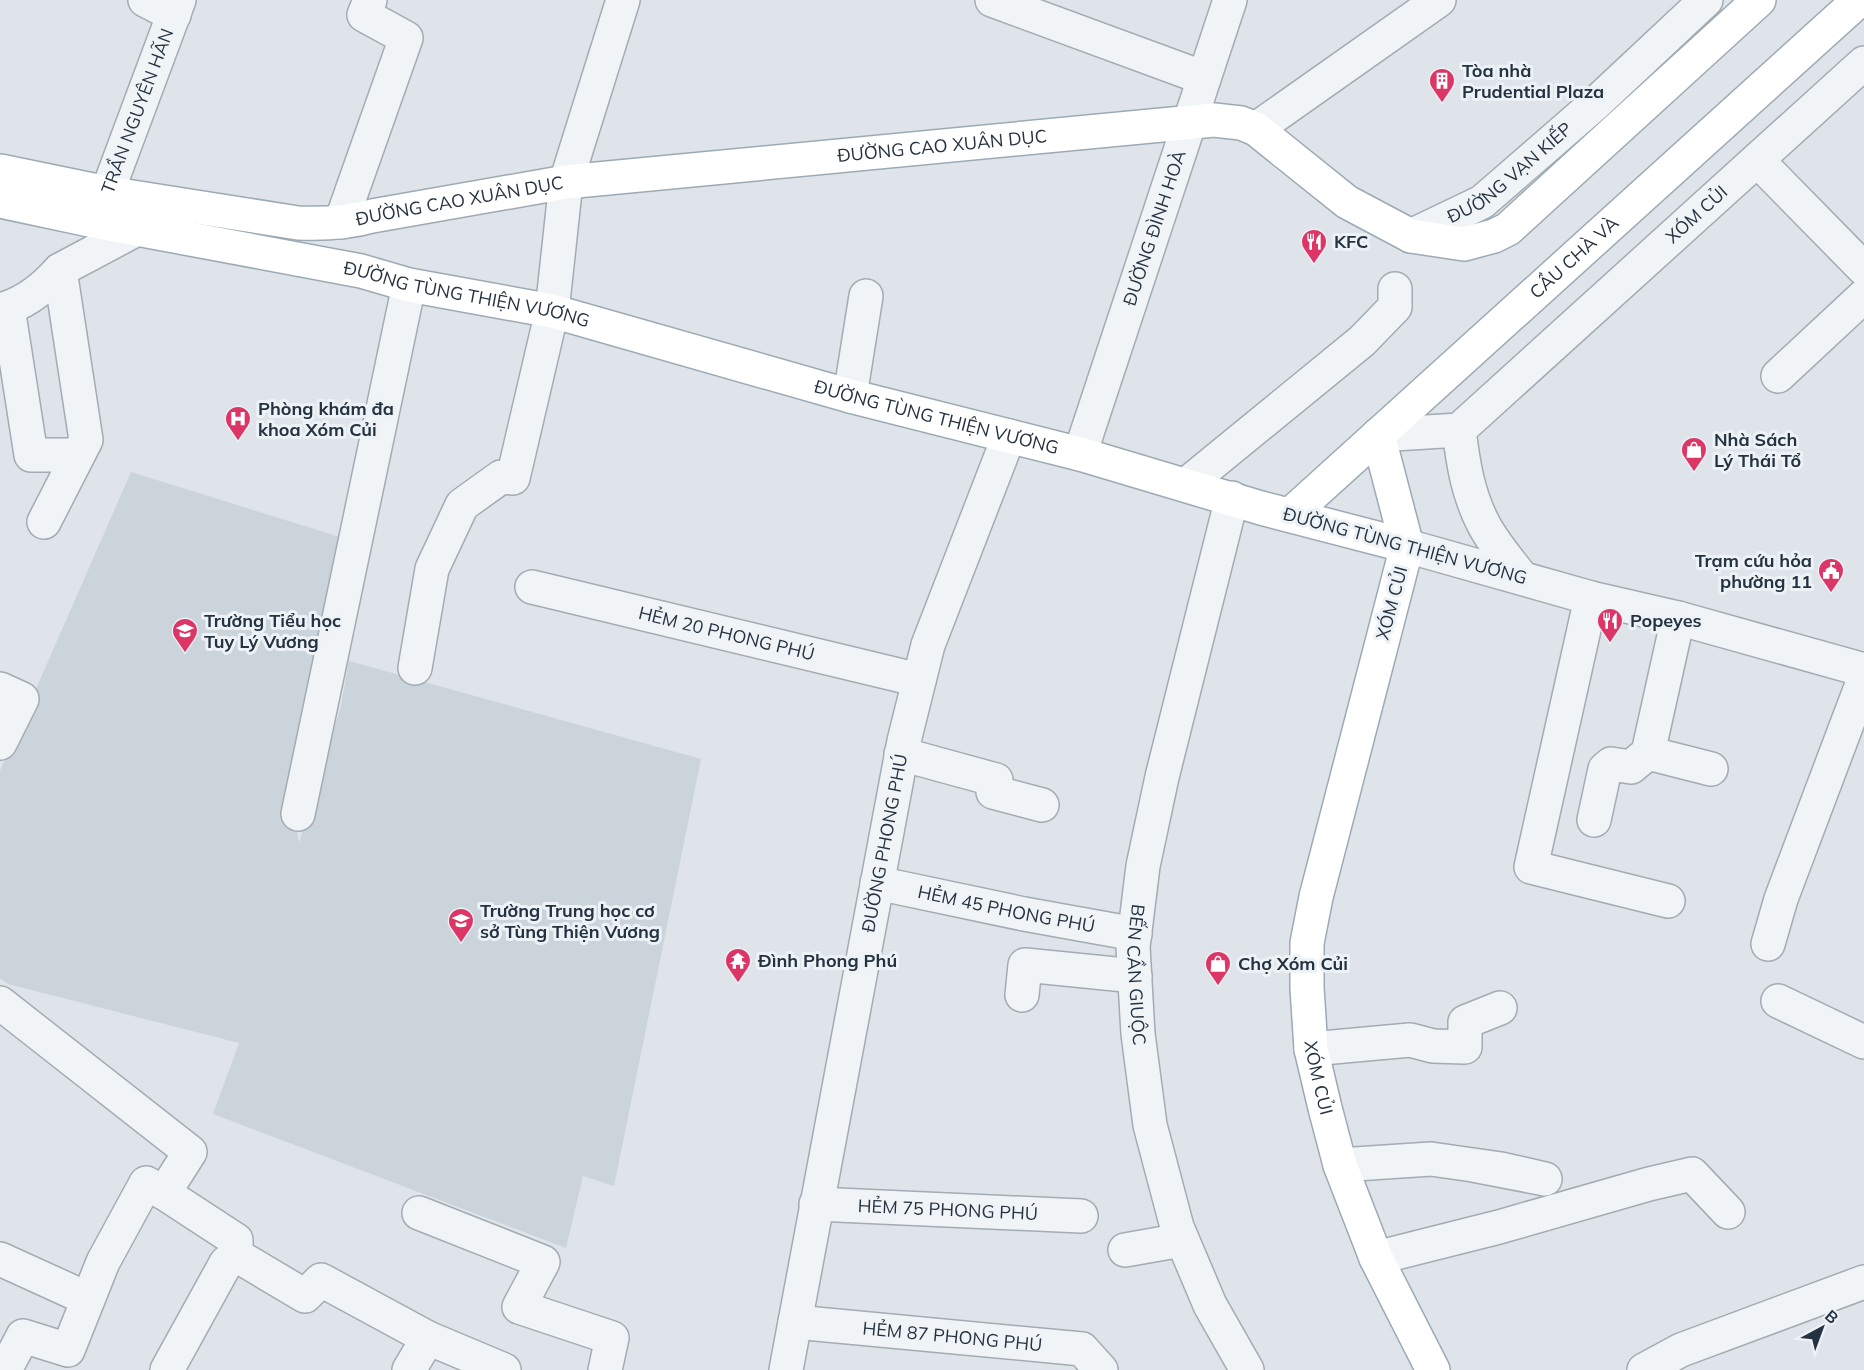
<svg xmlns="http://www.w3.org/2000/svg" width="1864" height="1370" font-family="Mulish,sans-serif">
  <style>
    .built { fill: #cbd3db }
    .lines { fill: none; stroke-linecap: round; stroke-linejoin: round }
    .minor-casing { stroke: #a3abb3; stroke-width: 36 }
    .major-casing { stroke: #9caab6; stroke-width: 36 }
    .minor { stroke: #f1f4f7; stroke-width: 33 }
    .major { stroke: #fff; stroke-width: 33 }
    .labels { text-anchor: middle; stroke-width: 6; stroke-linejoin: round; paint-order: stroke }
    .poi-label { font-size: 18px; font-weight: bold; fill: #253341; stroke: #edf2f6; text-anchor: start }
    .street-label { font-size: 18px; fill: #253341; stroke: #edf2f6 }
  </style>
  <rect width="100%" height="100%" fill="#dee4e9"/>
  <path class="built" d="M131 472 343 538 290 795 299 843 341 706 349 661 701 759 614 1186 583 1176 566 1248 213 1114 239 1043 8 984 0 978V771Z"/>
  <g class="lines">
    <defs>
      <g id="minor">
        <path d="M145 0 174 15"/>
        <path d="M992 0 1204 78"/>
        <path d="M1256 129 1439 0"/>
        <path d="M1757 160 1864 269"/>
        <path id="s1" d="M95 220 107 193 179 0"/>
        <path d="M341 222 406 38 364 15 370 0"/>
        <path id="s2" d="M1411 236 1482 202 1596 103 1706 0"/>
        <path d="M8 308 31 455H78"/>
        <path d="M0 310C24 304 44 288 60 270L137 229"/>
        <path d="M1778 376 1864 296"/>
        <path d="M850 396 866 296"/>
        <path d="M1459 430C1463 463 1468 495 1484 525 1494 544 1509 561 1522 578"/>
        <path id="s3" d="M1378 435 1459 430 1864 63"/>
        <path id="s4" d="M1080 454 1230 0"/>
        <path d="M1187 484 1362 341 1395 307V289"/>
        <path id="s5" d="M1232 498 1162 777 1143 866 1133 947 1138 1034 1150 1125 1177 1227 1210 1305 1247 1370"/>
        <path d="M44 522 86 440 60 270"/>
        <path d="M1407 546 1591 598 1678 618 1864 670"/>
        <path id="s6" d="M532 587 919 680"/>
        <path d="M1591 598 1531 867 1668 901"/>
        <path d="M415 668 432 569 462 505 501 477 513 478 552 311 566 182 623 0"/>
        <path d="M0 689 22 699 0 743"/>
        <path d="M1648 753 1678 618"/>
        <path d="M901 754 996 780 993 792 1042 805"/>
        <path d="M298 814 409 285"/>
        <path d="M1594 820 1605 769 1611 764 1631 767 1648 753 1711 769"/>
        <path id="s7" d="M877 883 1024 914 1135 934"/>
        <path d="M1768 944 1781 899 1864 679"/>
        <path d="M1022 995 1025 965 1135 976"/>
        <path d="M1778 1001 1864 1042"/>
        <path d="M0 1003 190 1152 164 1193 146 1183 103 1262 68 1350 23 1336 5 1370"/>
        <path d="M1311 1049 1410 1040 1433 1046 1465 1047V1022L1500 1008"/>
        <path d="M1340 1165 1431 1159 1501 1169 1545 1179 1473 1165"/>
        <path d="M164 1193 236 1240V1255"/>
        <path id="s8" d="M816 1204 1081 1216"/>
        <path d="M419 1213 543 1262 519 1307 612 1338 605 1370"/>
        <path d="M1125 1250 1182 1240"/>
        <path d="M1376 1258 1499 1227 1649 1184 1692 1174 1728 1212"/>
        <path d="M0 1259 88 1299"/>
        <path id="s9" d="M795 1322 1082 1349 1101 1370"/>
        <path d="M167 1370 226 1263 236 1255 305 1296 321 1280 428 1338 504 1370"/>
        <path d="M409 1370 428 1338"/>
        <path id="s10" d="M786 1370 904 741 928 645 1009 436"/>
        <path d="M1644 1370 1681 1350 1864 1282"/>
      </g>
      <g id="major">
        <path id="s11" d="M0 171 107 193 298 223C323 224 348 223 372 216L566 182 1214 120 1241 123 1256 129 1347 202 1411 236 1464 244 1494 236 1508 229 1759 0"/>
        <path id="s12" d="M0 201 94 221 361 271 409 285 552 311 850 396 1080 454 1261 508 1407 546"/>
        <path id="s13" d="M1378 435 1407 546 1316 897 1307 943V988L1311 1049 1325 1108 1340 1165 1376 1258 1433 1370"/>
        <path id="s14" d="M1291 514 1859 0"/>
      </g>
    </defs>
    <use href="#minor" class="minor-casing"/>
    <use href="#major" class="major-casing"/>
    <use href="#minor" class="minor"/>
    <use href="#major" class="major"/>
  </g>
  <defs>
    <symbol id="building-pin" viewBox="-11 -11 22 30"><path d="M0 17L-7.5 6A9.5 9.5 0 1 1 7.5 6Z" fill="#db3666" stroke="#edf2f6"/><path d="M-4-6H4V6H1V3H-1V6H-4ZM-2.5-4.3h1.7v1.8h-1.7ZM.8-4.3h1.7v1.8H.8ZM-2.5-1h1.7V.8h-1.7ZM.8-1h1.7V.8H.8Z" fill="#fff"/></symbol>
    <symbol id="restaurant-pin" viewBox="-11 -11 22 30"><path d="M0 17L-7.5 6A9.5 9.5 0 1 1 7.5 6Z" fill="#db3666" stroke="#edf2f6"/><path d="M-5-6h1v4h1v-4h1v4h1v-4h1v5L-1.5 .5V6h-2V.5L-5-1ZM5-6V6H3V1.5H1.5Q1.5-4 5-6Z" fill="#fff"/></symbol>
    <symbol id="hospital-pin" viewBox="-11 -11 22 30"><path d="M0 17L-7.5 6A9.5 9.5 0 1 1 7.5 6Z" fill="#db3666" stroke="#edf2f6"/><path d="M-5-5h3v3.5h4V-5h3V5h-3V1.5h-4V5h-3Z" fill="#fff"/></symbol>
    <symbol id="shop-pin" viewBox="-11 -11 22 30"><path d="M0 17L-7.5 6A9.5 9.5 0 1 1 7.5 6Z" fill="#db3666" stroke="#edf2f6"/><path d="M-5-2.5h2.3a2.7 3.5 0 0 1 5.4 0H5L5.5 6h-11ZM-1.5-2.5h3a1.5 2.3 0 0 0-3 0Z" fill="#fff"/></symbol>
    <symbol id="civic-pin" viewBox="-11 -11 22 30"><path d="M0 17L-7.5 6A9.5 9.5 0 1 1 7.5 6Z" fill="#db3666" stroke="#edf2f6"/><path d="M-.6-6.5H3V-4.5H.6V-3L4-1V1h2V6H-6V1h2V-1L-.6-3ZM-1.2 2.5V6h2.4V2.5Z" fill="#fff"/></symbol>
    <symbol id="school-pin" viewBox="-11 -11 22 30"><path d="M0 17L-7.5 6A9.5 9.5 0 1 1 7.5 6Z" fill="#db3666" stroke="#edf2f6"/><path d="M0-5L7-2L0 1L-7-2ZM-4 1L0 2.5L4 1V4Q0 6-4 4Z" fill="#fff"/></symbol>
    <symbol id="temple-pin" viewBox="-11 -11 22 30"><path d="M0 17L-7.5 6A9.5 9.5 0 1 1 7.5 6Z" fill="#db3666" stroke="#edf2f6"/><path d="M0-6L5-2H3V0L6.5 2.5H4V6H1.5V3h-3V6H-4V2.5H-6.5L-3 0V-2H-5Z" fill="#fff"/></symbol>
  </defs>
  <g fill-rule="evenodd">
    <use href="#building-pin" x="1427" y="66" width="30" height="40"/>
    <use href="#restaurant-pin" x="1299" y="227" width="30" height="40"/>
    <use href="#hospital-pin" x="223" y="404" width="30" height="40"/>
    <use href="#shop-pin" x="1679" y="435" width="30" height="40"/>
    <use href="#civic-pin" x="1816" y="556" width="30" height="40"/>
    <use href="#restaurant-pin" x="1595" y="606" width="30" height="40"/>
    <use href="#school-pin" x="170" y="616" width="30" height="40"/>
    <use href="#school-pin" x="446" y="906" width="30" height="40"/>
    <use href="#temple-pin" x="723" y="946" width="30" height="40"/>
    <use href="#shop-pin" x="1203" y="949" width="30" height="40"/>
  </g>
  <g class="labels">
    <g class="poi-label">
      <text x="1462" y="77">Tòa nhà<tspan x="1462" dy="21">Prudential Plaza</tspan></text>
      <text x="1334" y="248">KFC</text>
      <text x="258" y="415">Phòng khám đa<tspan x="258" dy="21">khoa Xóm Củi</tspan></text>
      <text x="1714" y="446">Nhà Sách<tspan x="1714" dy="21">Lý Thái Tổ</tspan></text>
      <text x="1812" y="567" text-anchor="end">Trạm cứu hỏa<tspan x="1812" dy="21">phường 11</tspan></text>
      <text x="204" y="627">Trường Tiểu học<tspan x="204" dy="21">Tuy Lý Vương</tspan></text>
      <text x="1630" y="627">Popeyes</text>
      <text x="480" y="917">Trường Trung học cơ<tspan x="480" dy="21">sở Tùng Thiện Vương</tspan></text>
      <text x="758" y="967">Đình Phong Phú</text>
      <text x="1238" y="970">Chợ Xóm Củi</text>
    </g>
    <g class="street-label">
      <text dy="6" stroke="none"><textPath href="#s1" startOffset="117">TRẦN NGUYÊN HÃN</textPath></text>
      <text dy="6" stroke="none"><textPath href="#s11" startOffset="952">ĐƯỜNG CAO XUÂN DỤC</textPath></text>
      <text dy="6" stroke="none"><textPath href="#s2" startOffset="118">ĐƯỜNG VẠN KIẾP</textPath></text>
      <text dy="6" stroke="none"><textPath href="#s11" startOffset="466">ĐƯỜNG CAO XUÂN DỤC</textPath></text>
      <text dy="6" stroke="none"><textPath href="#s3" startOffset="402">XÓM CỦI</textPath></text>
      <text dy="6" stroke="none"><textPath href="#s4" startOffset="238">ĐƯỜNG ĐÌNH HOÀ</textPath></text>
      <text dy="6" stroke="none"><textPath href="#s14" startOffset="382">CẦU CHÀ VÀ</textPath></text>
      <text dy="6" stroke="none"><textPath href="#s12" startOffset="476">ĐƯỜNG TÙNG THIỆN VƯƠNG</textPath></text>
      <text dy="6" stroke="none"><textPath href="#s12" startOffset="962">ĐƯỜNG TÙNG THIỆN VƯƠNG</textPath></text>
      <text transform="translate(1405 546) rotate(15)" y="6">ĐƯỜNG TÙNG THIỆN VƯƠNG</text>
      <text transform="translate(1392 603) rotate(-75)" y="6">XÓM CỦI</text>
      <text dy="6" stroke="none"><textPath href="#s6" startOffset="200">HẺM 20 PHONG PHÚ</textPath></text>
      <text dy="6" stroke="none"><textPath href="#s10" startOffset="536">ĐƯỜNG PHONG PHÚ</textPath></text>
      <text dy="6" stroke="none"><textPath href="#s7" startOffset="132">HẺM 45 PHONG PHÚ</textPath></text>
      <text dy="6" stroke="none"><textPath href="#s5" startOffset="488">BẾN CẦN GIUỘC</textPath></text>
      <text dy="6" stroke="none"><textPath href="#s13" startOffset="660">XÓM CỦI</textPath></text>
      <text dy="6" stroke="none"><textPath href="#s8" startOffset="132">HẺM 75 PHONG PHÚ</textPath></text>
      <text dy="6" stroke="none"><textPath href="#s9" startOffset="158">HẺM 87 PHONG PHÚ</textPath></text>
    </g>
  </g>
  <g transform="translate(1822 1328) rotate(41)" stroke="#edf2f6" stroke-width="4.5" paint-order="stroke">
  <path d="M0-4.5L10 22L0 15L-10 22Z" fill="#253341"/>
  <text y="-9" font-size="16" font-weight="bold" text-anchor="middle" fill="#253341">B</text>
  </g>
</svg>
